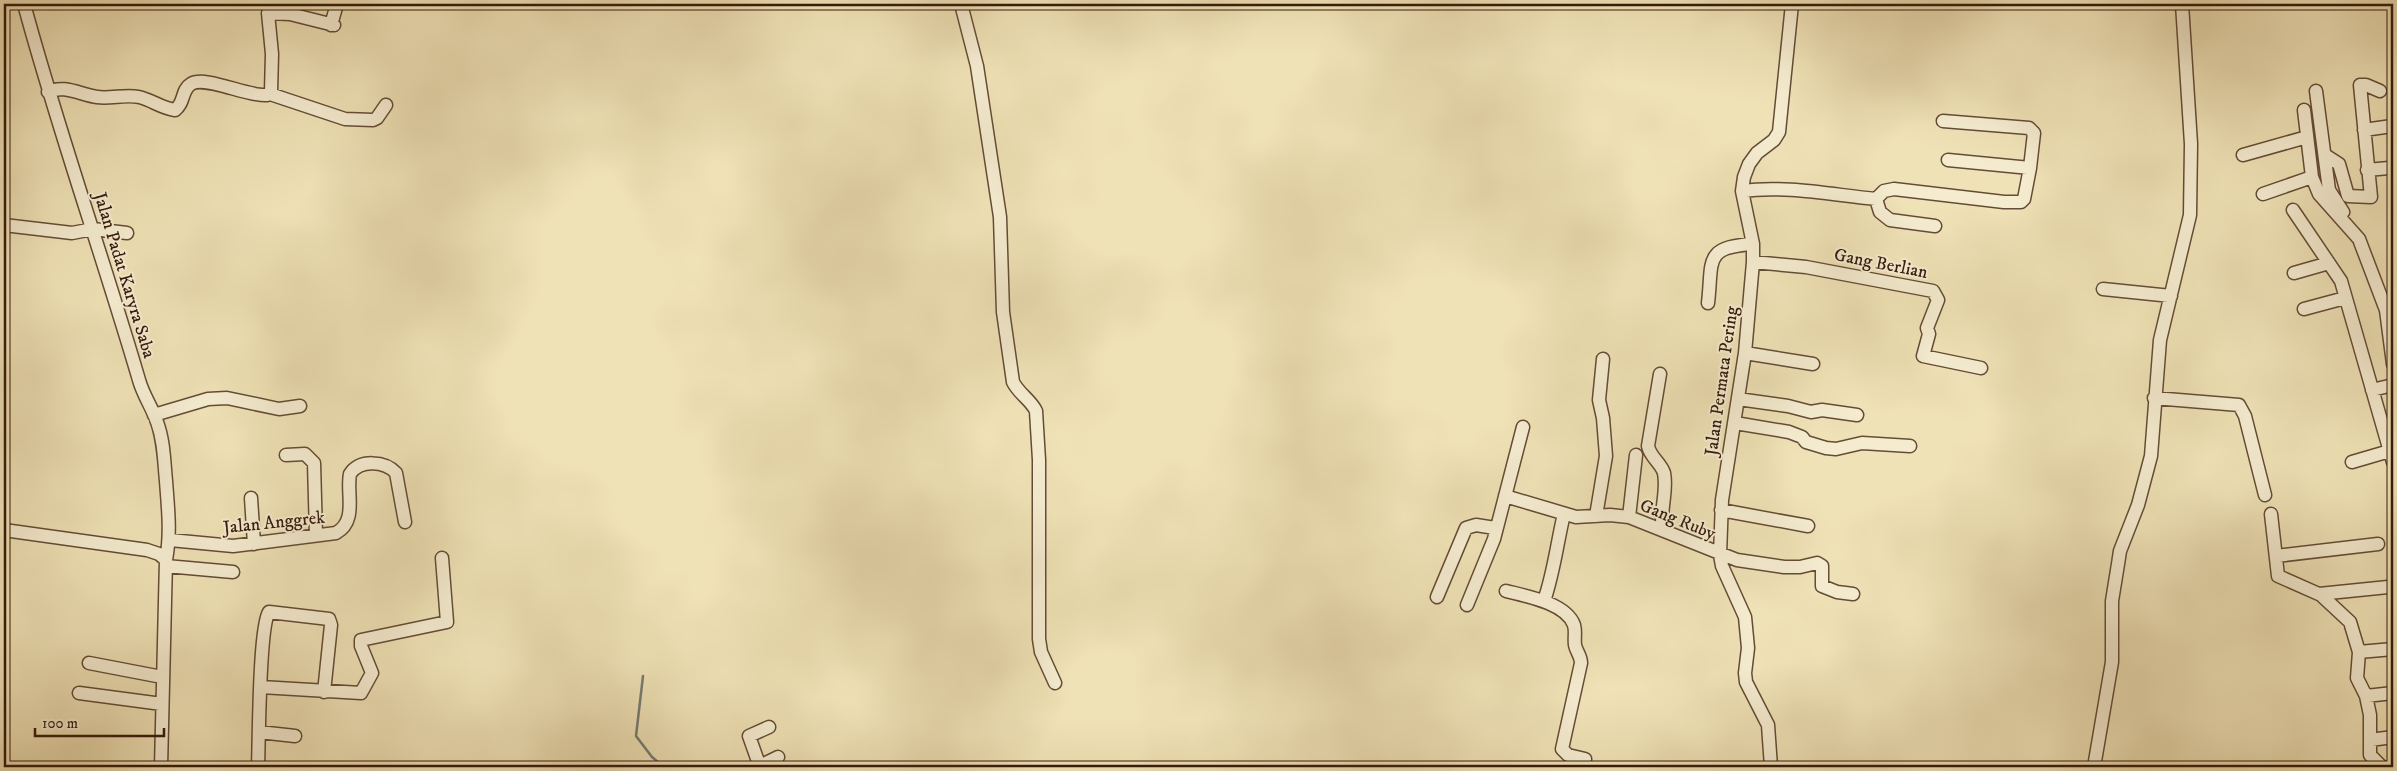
<svg xmlns="http://www.w3.org/2000/svg" width="2397" height="771" font-family="'IM FELL DW Pica',serif">
  <style>
    .lines { fill: none; stroke-linecap: round; stroke-linejoin: round }
    .stream { stroke: #757b74; stroke-width: 2.5 }
    .minor-casing { stroke: #644c36; stroke-width: 15 }
    .minor { stroke: #f5ecd0; stroke-width: 12 }
    .labels { text-anchor: middle; stroke-width: 4; stroke-linejoin: round; paint-order: stroke }
    .street-label { font-size: 18px; fill: #351a0c; stroke: #f5ecd0 }
  </style>
  <rect width="100%" height="100%" fill="#efe2b6"/>
  <filter id="stains"><feTurbulence type="fractalNoise" baseFrequency=".004" numOctaves="4"/><feColorMatrix values="0 0 0 0 .2 0 0 0 0 .09 0 0 0 0 .02 0 0 0 .5 -.17"/></filter>
  <radialGradient id="worn" r=".72"><stop offset=".6" stop-color="#630" stop-opacity="0"/><stop offset="1" stop-color="#630" stop-opacity=".3"/></radialGradient>
  <g class="lines">
    <path class="stream" d="M643 676 636 736 652 757 664 767"/>
    <defs>
      <path id="minor" d="M24 4C58 130 102 254 139 380 143 395 152 407 157 422 164 441 164 461 166 481 168 508 171 533 166 560L161 767
        M961 4 977 66 1000 217 1003 312 1013 382C1019 394 1031 400 1036 411L1039 460V639L1041 652 1055 683
        M331 25 337 4
        M2316 91 2329 190 2343 212 2340 215
        M48 92C64 84 81 95 97 97 111 99 125 94 139 97 152 100 161 108 175 110 185 103 181 90 191 84 205 75 248 97 267 95L271 92 272 54 268 13 290 14 334 25
        M270 94 345 119 373 120 377 118 386 105
        M2304 110 2312 177
        M1943 121 2029 128 2034 133 2030 168
        M2364 130 2392 126
        M2243 155 2307 137
        M2325 155 2339 164 2348 196 2371 197 2360 85H2366L2380 91
        M2367 170 2389 168
        M1742 191C1785 185 1833 195 1876 199L1884 191 1894 189 2004 202H2021L2024 199 2030 168 1948 160
        M2263 194 2312 177 2319 194 2359 239 2386 310 2393 364
        M1876 199 1880 212 1890 220 1935 226
        M2293 210 2341 281 2393 462
        M4 225 72 233 93 229 127 233
        M1753 262 1806 267 1933 291 1938 300 1927 328 1929 334 1923 356 1981 368
        M2294 273 2329 263
        M2103 289 2171 296
        M1708 303C1713 261 1703 247 1753 244
        M2304 309 2345 298
        M1745 353 1813 364
        M1660 374 1648 446C1650 457 1661 463 1664 473 1668 492 1659 511 1663 530
        M2372 390 2393 385
        M2154 398 2239 405 2245 416 2265 495
        M1738 399 1788 406 1811 412 1822 410 1857 415
        M154 415 208 399 227 398 279 409 300 406
        M1735 423 1789 432 1802 437 1806 442 1826 448 1836 449 1862 443 1910 446
        M286 455 305 454 314 463 316 535
        M2352 462 2393 450
        M1505 496 1576 517 1610 515 1629 517 1737 560 1784 567H1800L1817 563 1822 566V586L1837 592 1853 594
        M251 498 254 544
        M1721 510 1808 526
        M2271 514 2278 576 2321 595 2350 622 2359 652 2393 649
        M1596 516 1606 456 1603 418 1599 400 1603 359
        M1629 517 1636 455
        M4 530 147 550 159 554 166 560
        M170 540 233 546 336 533C358 521 346 493 350 474 360 459 385 461 396 473L405 522
        M2276 556 2378 544
        M166 566 233 572
        M1506 591C1526 596 1566 603 1574 625 1576 632 1574 638 1575 645 1576 651 1581 656 1581 663L1562 749 1568 755 1585 759
        M2319 594 2388 587
        M1437 597 1466 528 1476 525 1495 528
        M1544 601C1554 572 1557 543 1564 514
        M1467 605 1494 539 1523 427
        M2359 652 2357 678 2366 696 2370 715V755L2382 767
        M89 663 162 677
        M261 687 361 693 372 673 361 646V640L447 622 442 558
        M79 693 162 704
        M2366 696 2393 693
        M259 732 295 736
        M2370 740 2393 737
        M760 766 778 757
        M258 767C259 742 259 627 269 612L329 619 331 625 324 692
        M760 767 749 736 769 727
        M1771 767 1768 725 1746 682 1745 673 1748 648 1745 617 1722 566 1720 555 1722 500 1745 353 1753 262V244L1742 191 1744 177 1749 164 1757 153 1774 140 1779 132 1792 4
        M2094 767 2112 662V601L2118 564 2120 551 2138 505 2151 456 2160 340 2190 215 2191 144 2182 4"/>
    </defs>
    <use href="#minor" class="minor-casing"/>
    <use href="#minor" class="minor"/>
  </g>
  <g class="labels">
    <g class="street-label">
      <text transform="translate(1881 263) rotate(11)" y="6">Gang Berlian</text>
      <text transform="translate(125 275) rotate(73)" y="6">Jalan Padat Karyra Saba</text>
      <text transform="translate(1721 381) rotate(-82)" y="6">Jalan Permata Pering</text>
      <text transform="translate(1678 519) rotate(22)" y="6">Gang Ruby</text>
      <text transform="translate(274 522) rotate(-6)" y="6">Jalan Anggrek</text>
    </g>
  </g>
  <rect width="2397" height="771" fill="none" stroke="#efe2b6" stroke-width="20"/>
  <rect x="5" y="5" width="2387" height="761" fill="none" stroke="#351a0c" stroke-width="2.5"/>
  <rect x="10" y="10" width="2377" height="751" fill="none" stroke="#351a0c"/>
  <path d="M35 728v8h129v-8" fill="none" stroke="#351a0c" stroke-width="2.5"/>
  <text x="42" y="728" font-size="15" fill="#351a0c" stroke="#f5ecd0" stroke-width="4" paint-order="stroke">100 m</text>
  <rect width="100%" height="100%" filter="url(#stains)"/>
  <rect width="100%" height="100%" fill="url(#worn)"/>
</svg>
